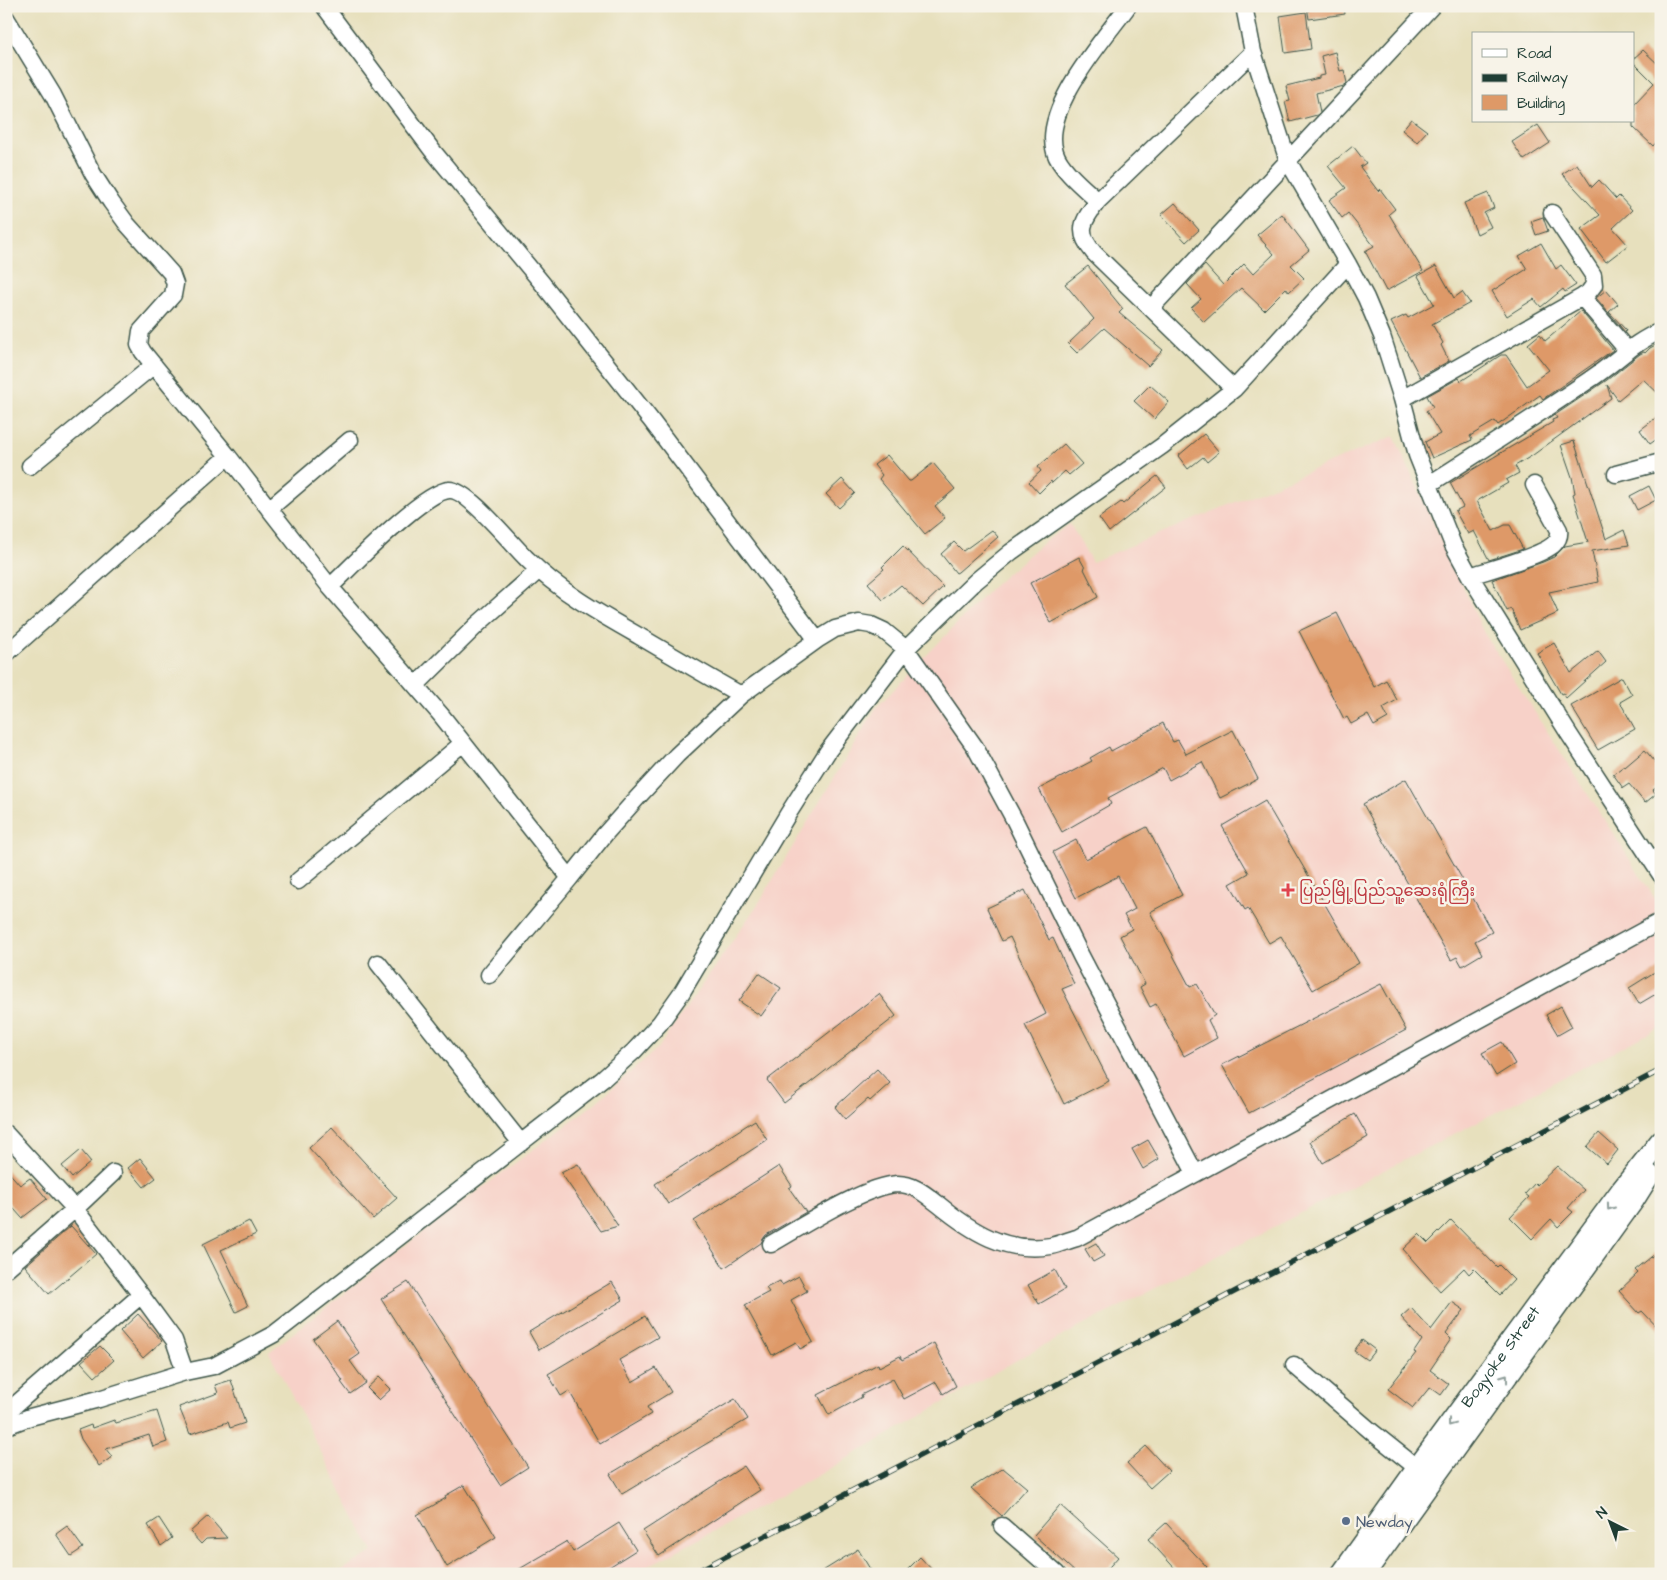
<svg xmlns="http://www.w3.org/2000/svg" width="1667" height="1580" font-family="'Architects Daughter','Noto Sans Myanmar',sans-serif">
  <style>
    .built { fill: #f7d1c8 }
    .building { fill: #de9967 }
    .lines { fill: none; stroke-linecap: round; stroke-linejoin: round }
    .minor-casing { stroke: #3d5549; stroke-width: 19 }
    .major-casing { stroke: #3d5549; stroke-width: 24 }
    .minor { stroke: #fff; stroke-width: 16 }
    .major { stroke: #fff; stroke-width: 21 }
    .rail-casing { stroke: #1f3d34; stroke-width: 5.5 }
    .rail { stroke: #f7f3e8; stroke-width: 4; stroke-dasharray: 11; stroke-linecap: butt }
    .oneway { stroke: #8f9e9a }
    .health-dot { fill: #e0444e; stroke: #f7f3e8; stroke-width: 2 }
    .service-dot { fill: #5c6f8a; stroke: #f7f3e8; stroke-width: 2 }
    .labels { text-anchor: middle; stroke-width: 5; stroke-linejoin: round; paint-order: stroke }
    .health-label { font-size: 16px; fill: #be3a42; stroke: #f7f3e8; text-anchor: start }
    .street-label { font-size: 16px; fill: #1f3d34; stroke: #f7f3e8 }
    .service-label { font-size: 16px; fill: #4e5e75; stroke: #f7f3e8; text-anchor: start }
  </style>
  <rect width="100%" height="100%" fill="#f7f3e8"/>
  <filter id="ink" filterUnits="userSpaceOnUse"><feTurbulence type="fractalNoise" baseFrequency=".02" numOctaves="2"/><feDisplacementMap in="SourceGraphic" scale="10" xChannelSelector="R" yChannelSelector="G"/><feConvolveMatrix kernelMatrix="1 2 1 2 8 2 1 2 1" color-interpolation-filters="sRGB"/></filter>
  <filter id="wash" filterUnits="userSpaceOnUse"><feTurbulence type="fractalNoise" baseFrequency=".0096" numOctaves="4" result="noise"/><feDisplacementMap in="SourceGraphic" scale="20" xChannelSelector="R" yChannelSelector="G"/><feGaussianBlur stdDeviation="1.12" result="paint"/><feColorMatrix in="noise" values="0 0 0 0 0 0 0 0 0 0 0 0 0 0 0 0 0 1.4 0 .05"/><feComposite in="paint" operator="in"/></filter>
  <g filter="url(#wash)">
    <rect width="100%" height="100%" fill="#e7e0bd"/>
    <path class="built" d="M1394 436 1484 633 1661 908V1027L1022 1357 810 1480 633 1574H335L373 1552 269 1352 419 1235 594 1104 659 1047 760 901 876 708 993 586 1044 542 1070 524 1092 562Z"/>
    <g id="blocks">
      <path class="building" d="M1307 6H1344L1345 14 1309 19Z
        M1306 12 1311 49 1285 53 1280 16Z
        M1643 50 1661 67V137L1653 146 1633 127V105L1654 83 1633 62V59Z
        M1335 52 1340 71 1344 70 1347 83 1344 86 1316 93 1320 112 1317 115 1290 122 1285 102 1290 101 1286 86 1319 78V76L1325 75 1321 56Z
        M1411 119 1427 131 1417 142 1402 130Z
        M1538 125 1550 143 1524 160 1512 142Z
        M1353 146 1366 163 1360 167 1378 191 1380 189 1395 209 1389 214 1423 271 1386 291 1365 251 1374 246 1348 213 1342 218 1329 200 1346 188 1328 166Z
        M1577 164 1592 187 1599 180 1616 199 1619 196 1632 210 1613 228 1628 245 1606 262 1581 229 1600 215 1562 174Z
        M1488 193 1494 208 1484 213 1491 227 1477 234 1464 203Z
        M1175 203 1199 230 1186 242 1161 215Z
        M1282 214 1309 250 1291 265 1304 278 1289 292 1286 288 1264 310 1241 288 1204 322 1191 308 1201 299 1187 284 1205 265 1223 285 1244 264 1253 274 1274 254 1257 235Z
        M1543 217 1548 231 1536 235 1531 221Z
        M1541 243 1556 269 1561 265 1576 285 1565 292 1563 289 1541 307 1534 299 1507 316 1492 291 1527 269 1519 256Z
        M1088 266 1123 309 1119 313 1163 350 1148 366 1104 328 1077 353 1068 344 1094 319 1065 284Z
        M1436 266 1454 298 1462 292 1470 303 1432 324 1443 343 1441 345 1449 361 1420 377 1391 322 1406 315 1408 318 1434 304 1418 276Z
        M1606 290 1618 304 1609 312 1626 330 1625 332 1596 298Z
        M1581 311 1613 350 1543 399 1540 395 1498 425 1495 421 1470 436 1472 440 1432 458 1425 442 1440 434 1426 411 1433 407 1427 396 1459 378 1461 381 1501 355H1506L1527 386 1549 370 1528 344 1540 334 1545 341Z
        M1661 342V396L1643 379 1618 400 1607 385 1611 398 1533 455 1515 466 1519 473 1506 480 1508 483 1477 501 1493 531 1505 525H1510L1523 549 1489 560 1474 531 1468 534 1455 511 1463 507 1450 483 1553 422 1552 420 1557 418 1555 415 1607 380 1640 354 1644 352 1645 353 1650 348Z
        M1150 385 1169 402 1154 419 1134 401Z
        M1661 414V436L1650 444 1640 430Z
        M1204 434 1219 452 1207 462 1203 457 1188 469 1178 456Z
        M1574 441 1606 539 1624 530 1629 545 1592 551 1598 582 1549 592 1558 613 1520 630 1511 609 1507 611 1492 580 1543 562 1554 557 1565 546 1588 542 1573 494 1575 493 1572 477 1561 445Z
        M1064 444 1082 464 1069 475 1065 471 1052 483 1051 481 1039 493 1029 482 1041 471 1038 467Z
        M887 455 909 481H911L933 463 955 489 935 506 945 518 925 534 879 479 882 475 874 465Z
        M1157 476 1166 487 1109 532 1099 518 1121 502 1123 504Z
        M842 479 855 493 839 508 826 494Z
        M1649 486 1656 500 1637 510 1630 496Z
        M992 530 998 537 958 572 956 573 941 554 954 542 963 551Z
        M903 546 943 587 923 606 901 585 883 600 868 583 884 569 882 567Z
        M1079 557 1085 568 1084 569 1098 597 1051 623 1030 583Z
        M1337 613 1374 687 1386 680 1397 700 1383 708 1388 718 1374 726 1368 715 1351 724 1347 717 1344 719 1299 631Z
        M1554 643 1571 673 1598 651 1606 662 1566 698 1563 693 1561 694 1537 653Z
        M1622 677 1632 695 1620 702 1635 729 1598 750 1571 706Z
        M1163 723 1173 742 1178 740 1186 754 1233 730 1258 779 1220 798 1202 762 1169 780 1163 768 1108 798 1111 804 1062 832 1039 789 1092 761 1090 758 1109 747 1111 751Z
        M1645 750 1661 769V784L1653 790 1656 794 1645 803 1629 784 1623 788 1613 774 1624 766 1625 767Z
        M1406 779 1492 932 1475 941 1482 954 1462 966 1457 957 1451 960 1363 804Z
        M1265 801 1359 963 1313 990 1281 936 1269 943 1248 908 1245 910 1230 884 1249 873 1222 826Z
        M1147 827 1182 895 1150 912 1190 987 1197 984 1215 1015 1208 1020 1217 1038 1184 1056 1156 1004 1150 1007 1140 987 1145 984 1120 936 1132 929 1124 915 1135 909 1118 876 1076 898 1053 852 1076 840 1086 859Z
        M1025 890 1049 940 1053 938 1074 984 1062 989 1109 1081 1064 1104 1025 1025 1046 1014 1010 937 1002 941 987 908Z
        M1661 968V991L1639 1004 1629 988Z
        M759 973 781 988 761 1016 739 1001Z
        M1381 984 1406 1030 1249 1113 1222 1065Z
        M879 994 896 1016 784 1103 767 1080Z
        M1561 1006 1572 1027 1558 1035 1546 1015Z
        M1502 1042 1515 1064 1496 1076 1482 1053Z
        M877 1069 890 1083 870 1101 868 1099 845 1119 835 1107Z
        M1355 1114 1368 1137 1323 1163 1310 1141Z
        M755 1120 767 1140 668 1204 655 1184Z
        M332 1127 397 1198 373 1219 309 1148Z
        M1599 1133 1618 1150 1607 1164 1587 1147Z
        M1148 1140 1159 1159 1143 1169 1132 1149Z
        M81 1150 91 1162 72 1178 62 1166Z
        M140 1158 156 1178 144 1187 128 1168Z
        M578 1164 618 1226 601 1231 561 1173Z
        M779 1166 792 1186 789 1188 806 1212 766 1235 763 1239 761 1243 724 1268 694 1221Z
        M1557 1166 1584 1190 1568 1208 1573 1212 1558 1227 1551 1219 1532 1239 1510 1217 1529 1197 1525 1194 1535 1183 1537 1185Z
        M6 1169 20 1185 30 1178 47 1199 22 1218 6 1200Z
        M1451 1220 1497 1267 1499 1265 1514 1280 1500 1295 1474 1269 1469 1274 1464 1268 1440 1291 1403 1249 1419 1234 1428 1243Z
        M249 1221 256 1234 221 1250 248 1306 236 1312 203 1244Z
        M71 1226 96 1254 49 1294 25 1266Z
        M1096 1243 1104 1256 1093 1262 1085 1249Z
        M1661 1249V1331L1642 1311 1639 1313 1619 1291 1638 1273 1635 1270Z
        M1055 1270 1065 1289 1039 1304 1028 1285Z
        M799 1276 807 1291 791 1300 813 1342 800 1349 796 1342 772 1355 745 1305 769 1292 766 1288 780 1281 782 1285Z
        M408 1282 528 1467 500 1485 381 1299Z
        M612 1282 623 1300 539 1350 529 1332Z
        M1452 1302 1464 1310 1446 1334 1451 1339 1430 1370 1449 1384 1441 1395 1430 1387 1413 1408 1388 1389 1416 1353 1414 1352 1422 1340 1401 1317 1411 1308 1431 1330Z
        M138 1314 162 1341 143 1358 120 1331Z
        M645 1316 658 1337 619 1360 632 1382 656 1368 671 1392 647 1407 651 1414 600 1444 569 1391 561 1396 548 1374Z
        M337 1321 360 1354 350 1361 366 1383 350 1394 341 1382 343 1381 313 1339Z
        M1362 1340 1375 1350 1367 1360 1354 1351Z
        M934 1343 956 1386 943 1394 936 1382 904 1399 893 1379 861 1395 862 1397 829 1415 818 1395 878 1364 879 1367 900 1356 902 1360Z
        M100 1346 114 1360 95 1377 81 1362Z
        M379 1377 391 1389 379 1400 367 1388Z
        M231 1380 245 1423 230 1428 228 1422 190 1434 179 1407 218 1393 215 1385Z
        M735 1399 748 1419 622 1494 610 1474Z
        M157 1411 167 1442 153 1447 149 1435 106 1449 112 1457 99 1466 81 1439 78 1430 91 1425 92 1428 114 1420 116 1423Z
        M1146 1446 1169 1471 1150 1488 1127 1463Z
        M744 1466 760 1490 659 1556 643 1531Z
        M1003 1468 1027 1488 1002 1516 971 1488Z
        M464 1485 496 1537 447 1567 417 1515 446 1498 445 1496Z
        M1060 1505 1118 1557 1103 1574H1077L1034 1535Z
        M208 1516 227 1538 206 1539 201 1544 190 1532Z
        M159 1518 172 1538 161 1546 148 1525Z
        M619 1523 636 1550 598 1574H511L567 1541 573 1552Z
        M1166 1523 1207 1567 1200 1574H1180L1148 1539Z
        M67 1526 83 1548 71 1556 56 1534Z
        M858 1549 873 1574H818Z
        M920 1557 936 1574H903Z"/>
    </g>
  </g>
  <g filter="url(#ink)">
    <use href="#blocks" fill-opacity="0" stroke="#3d5549" stroke-width="1"/>
    <g class="lines">
      <defs>
        <path id="minor" d="M324 6 432 150 542 283 650 419 817 640
          M1244 6 1253 52 1288 161 1348 264 1366 298 1382 336 1402 399 1417 455 1453 545 1470 576 1569 734 1661 875
          M6 18 53 95 93 174 111 202 127 224 171 273 175 284 173 295 141 331 139 345 143 352 228 456 330 587 441 715 570 878
          M1098 201C1085 189 1060 169 1055 152 1041 109 1104 39 1128 6
          M1582 297 1628 351
          M1151 308 1432 6
          M1234 389 1094 253C1075 231 1083 221 1098 201L1253 52
          M1402 399 1582 297 1588 293 1594 285 1593 275 1552 213
          M30 466 154 365
          M1616 474 1661 462
          M1428 485C1483 450 1538 415 1592 378 1615 363 1635 341 1661 331
          M269 509 350 440
          M1470 576C1488 570 1542 556 1554 544 1558 540 1560 536 1559 530L1534 485
          M330 587C352 566 423 492 449 490 467 488 512 545 527 559 559 591 600 614 639 636 673 656 707 676 741 695
          M6 654 228 456
          M416 685 478 624 538 571
          M298 881 463 743
          M378 963 521 1143
          M489 975 570 878 605 834 638 797 677 755 741 695 817 640 835 629 859 623 871 625 884 631 906 649 975 747 1015 821 1081 956 1195 1173
          M6 1134 75 1209 141 1295 174 1340 185 1372
          M771 1244C801 1227 866 1185 898 1184 914 1184 926 1195 938 1204 971 1231 1006 1254 1051 1246 1060 1244 1069 1240 1077 1238L1661 921
          M6 1269 75 1209 113 1173
          M1294 1365 1372 1432 1426 1475
          M6 1413 141 1295
          M6 1426 30 1417 99 1399 185 1372 214 1366 274 1334 603 1079 634 1051 660 1023 682 992 788 814 828 751 906 649 976 581 1011 552 1162 446 1234 389 1348 264
          M1002 1526 1057 1574"/>
        <g id="major">
          <path id="s1" d="M1342 1574 1417 1469 1622 1190 1661 1141"/>
          <path d="M1364 1574 1634 1199 1649 1175"/>
        </g>
      </defs>
      <use href="#minor" class="minor-casing"/>
      <use href="#major" class="major-casing"/>
      <use href="#minor" class="minor"/>
      <use href="#major" class="major"/>
      <defs>
        <path id="rail" d="M692 1574 1661 1070"/>
      </defs>
      <use href="#rail" class="rail-casing"/>
      <use href="#rail" class="rail"/>
    </g>
    <defs><path id="oneway-chevron" d="M-2-3.5L2.5 0L-2 3.5" fill="none" stroke-width="1.6" stroke-linecap="round" stroke-linejoin="round" transform="scale(1.25)"/></defs>
    <g class="oneway">
      <use href="#oneway-chevron" transform="translate(1610 1207) rotate(126)"/>
      <use href="#oneway-chevron" transform="translate(1505 1378) rotate(-54)"/>
      <use href="#oneway-chevron" transform="translate(1451 1423) rotate(127)"/>
    </g>
  </g>
  <path class="health-dot" d="M1285.5 882.5h5v5h5v5h-5v5h-5v-5h-5v-5h5z"/>
  <circle class="service-dot" cx="1346" cy="1521" r="5"/>
  <g class="labels">
    <g class="health-label">
      <text x="1299" y="896">ပြည်မြို့ပြည်သူ့ဆေးရုံကြီး</text>
    </g>
    <g class="street-label">
      <text dy="6" stroke="none"><textPath href="#s1" startOffset="269">Bogyoke Street</textPath></text>
    </g>
    <g class="service-label">
      <text x="1356" y="1527">Newday</text>
    </g>
  </g>
  <rect width="1667" height="1580" fill="none" stroke="#f7f3e8" stroke-width="25"/>
  <rect x="1472" y="32" width="162" height="90" fill="#f7f3e8" stroke="#a1aaa0"/>
  <rect x="1482" y="49" width="25" height="8" fill="#ffffff" stroke="#a1aaa0"/>
  <text x="1517" y="58" font-size="15" fill="#1f3d34">Road</text>
  <rect x="1482" y="74" width="25" height="8" fill="#1f3d34" stroke="#a1aaa0"/>
  <text x="1517" y="82" font-size="15" fill="#1f3d34">Railway</text>
  <rect x="1482" y="95" width="25" height="15" fill="#de9967" stroke="#a1aaa0"/>
  <text x="1517" y="108" font-size="15" fill="#1f3d34">Building</text>
  <g transform="translate(1610 1522) rotate(318)" stroke="#f7f3e8" stroke-width="4" paint-order="stroke">
  <path d="M0-4L9 19L0 12L-9 19Z" fill="#1f3d34"/>
  <text y="-8" font-size="14" font-weight="bold" text-anchor="middle" fill="#1f3d34">N</text>
  </g>
</svg>
